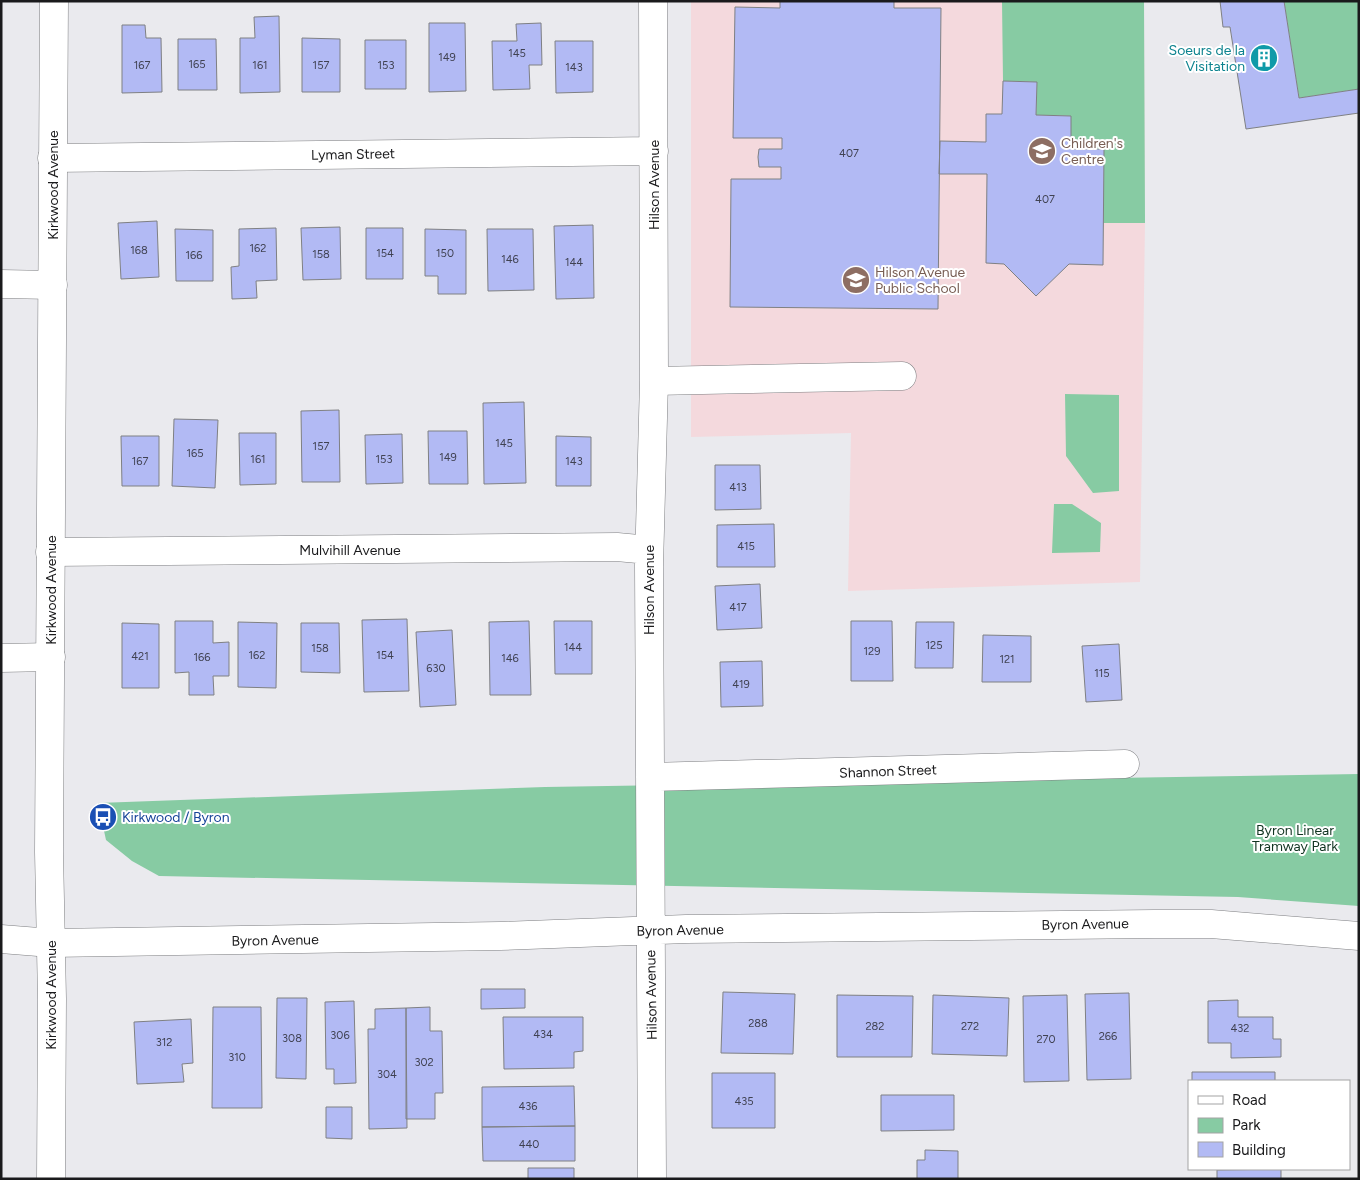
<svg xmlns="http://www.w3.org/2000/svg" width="1360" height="1180" font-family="Figtree,sans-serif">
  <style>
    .education { fill: #f4d9dd }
    .green { fill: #87cba3 }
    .building { fill: #b2baf4; stroke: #7f8083 }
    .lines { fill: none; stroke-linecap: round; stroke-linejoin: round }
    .minor-casing { stroke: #7e7f82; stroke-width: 29 }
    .major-casing { stroke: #7e7f82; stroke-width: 29 }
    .minor { stroke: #fff; stroke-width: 28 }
    .major { stroke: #fff; stroke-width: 28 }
    .labels { text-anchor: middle; stroke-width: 4; stroke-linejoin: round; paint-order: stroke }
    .number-label { font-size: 11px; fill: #404252 }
    .culture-label { font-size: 14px; fill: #0d838f; stroke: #fff; text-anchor: end }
    .education-label { font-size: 14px; fill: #785e54; stroke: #fff; text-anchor: start }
    .street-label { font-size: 14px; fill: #1a1a1c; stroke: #fff }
    .transit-label { font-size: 14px; fill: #164399; stroke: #fff; text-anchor: start }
    .park-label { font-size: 14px; fill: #113421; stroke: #fff }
  </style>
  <rect width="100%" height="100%" fill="#eaeaee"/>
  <path class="education" d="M691 1H1144L1145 223 1140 582 848 591 851 433 691 437Z"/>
  <path class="green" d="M1002 1H1144L1145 223H1103L1104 150 1071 149V116L1036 115 1037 82 1003 81Z
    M1284 1H1359V89L1299 98Z
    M1065 394 1119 395V491L1093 493 1066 456Z
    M1054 504H1072L1101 523 1100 552 1052 553Z
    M1359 774V906L1238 897 159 876 132 861 106 840 98 803 545 787Z"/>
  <path class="building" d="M780 1H894V8H941L938 309 730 307 731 179H781V167H759L758 157 759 149H782V138H733L735 7 780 8Z
    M1220 1H1284L1299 98 1359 89V113L1246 129 1230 27H1223Z
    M279 16 280 92 240 93V38H255L254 17Z
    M429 23H465L466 91 429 92Z
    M541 23 542 65H529L530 89 493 90 492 41H517L516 24Z
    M122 25H145L146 38H161L162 92 122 93Z
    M302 38 340 39V92H302Z
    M178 39H216L217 90H178Z
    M365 40H406V89H365Z
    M555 41H593V92L556 93Z
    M1003 81 1037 82 1036 115 1071 116V149H1104L1103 265 1069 264 1036 296 1004 264 986 263 987 174H939L940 141 986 142V114H1002Z
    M157 221 159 277 121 279 118 223Z
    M593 225 594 298 556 299 554 226Z
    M340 227 341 279 303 280 301 228Z
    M276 228 277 280 256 281 257 298 232 299 231 267 239 266V229Z
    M366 228H403V279H366Z
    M175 229 213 230V281H176Z
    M425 229 466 230V294H438V276H425Z
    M487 229H533L534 290 488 291Z
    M524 402 526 483 484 484 483 403Z
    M339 410 340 482H302L301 411Z
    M174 419 218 420 215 488 172 486Z
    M428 431H467L468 484H429Z
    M239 433H276V484L240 485Z
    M402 434 403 483 366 484 365 435Z
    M121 436H159V486H122Z
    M556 436 591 437V486H556Z
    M715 465H760L761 509 715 510Z
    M774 524 775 567H717V525Z
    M760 584 762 628 717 630 715 586Z
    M407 619 409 691 364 692 362 620Z
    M175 621H213V643L229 642V676H213L214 695H189V672L175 673Z
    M529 621 531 695H490L489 622Z
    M554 621H592V674H555Z
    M851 621H892L893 681H851Z
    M238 622 277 623 276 688 238 687Z
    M916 622H954L953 668H915Z
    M122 623 159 624V688H122Z
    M301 623H339L340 673 301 672Z
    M452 630 456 705 420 707 416 632Z
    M983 635 1031 636V682H982Z
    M1119 644 1122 700 1086 702 1082 646Z
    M762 661 763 706 721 707 720 662Z
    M481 989H525V1008L481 1009Z
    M723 992 795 994 793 1054 721 1053Z
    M1129 993 1131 1079 1087 1080 1085 994Z
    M837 995 913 996 912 1057H837Z
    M933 995 1009 998 1007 1056 932 1054Z
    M1067 995 1069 1081 1024 1082 1023 996Z
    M277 998H307L306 1079 276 1078Z
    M1238 1000V1017H1273V1039H1281V1057L1231 1058V1043H1208V1001Z
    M354 1001 356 1083 334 1084V1069H326L325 1002Z
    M213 1007H261L262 1108H212Z
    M430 1007V1031H442L443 1093H435V1119H406V1008Z
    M406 1008 407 1128 369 1129 368 1029H375V1009Z
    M503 1017H583V1051L574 1052V1068L504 1069Z
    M191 1019 193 1063 182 1064 184 1082 137 1084 134 1022Z
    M1192 1072H1275V1081H1192Z
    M712 1073H775V1128H712Z
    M574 1086 575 1126 482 1127V1087Z
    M881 1095H954V1130L881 1131Z
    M326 1107H352V1139L326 1138Z
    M575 1126V1161H483L482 1127Z
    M925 1150 958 1151V1179H917V1160H925Z
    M528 1168H574V1179H528Z
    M1281 1169V1179H1217V1170Z"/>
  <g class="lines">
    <defs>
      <path id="minor" d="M52 158 654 151
        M1 284 53 285
        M654 381 902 376
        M50 552 617 547 649 550
        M1 658 51 657
        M650 777 1125 764
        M1 939 51 943 116 942 500 936 686 929 1154 924H1211L1359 936
        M652 1179 649 566 654 381 653 1"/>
      <path id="major" d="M51 1179 52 999 49 852 54 1"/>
    </defs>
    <use href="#minor" class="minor-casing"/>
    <use href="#major" class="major-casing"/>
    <use href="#minor" class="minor"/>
    <use href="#major" class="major"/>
  </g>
  <defs>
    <symbol id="building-disc" viewBox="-11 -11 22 22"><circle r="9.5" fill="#0f9aa8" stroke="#fff"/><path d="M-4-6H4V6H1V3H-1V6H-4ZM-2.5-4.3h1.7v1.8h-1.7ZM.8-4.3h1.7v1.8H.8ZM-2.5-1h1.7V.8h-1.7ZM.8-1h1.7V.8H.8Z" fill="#fff"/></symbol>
    <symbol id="school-disc" viewBox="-11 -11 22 22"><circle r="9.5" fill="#8d6e63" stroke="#fff"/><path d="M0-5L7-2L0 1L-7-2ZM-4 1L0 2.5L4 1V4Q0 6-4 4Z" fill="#fff"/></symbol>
    <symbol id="bus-disc" viewBox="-11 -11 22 22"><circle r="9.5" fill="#1a4fb4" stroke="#fff"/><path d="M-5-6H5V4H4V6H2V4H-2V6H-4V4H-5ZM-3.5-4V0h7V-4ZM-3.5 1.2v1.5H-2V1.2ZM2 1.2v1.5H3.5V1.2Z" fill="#fff"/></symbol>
  </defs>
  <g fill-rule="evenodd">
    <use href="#building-disc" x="1248" y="42" width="32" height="32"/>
    <use href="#school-disc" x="1026" y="135" width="32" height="32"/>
    <use href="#school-disc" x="840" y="264" width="32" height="32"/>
    <use href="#bus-disc" x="87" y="801" width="32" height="32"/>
  </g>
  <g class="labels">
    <g class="number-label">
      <text x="517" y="57">145</text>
      <text x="447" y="61">149</text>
      <text x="197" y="68">165</text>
      <text x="142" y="69">167</text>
      <text x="260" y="69">161</text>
      <text x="321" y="69">157</text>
      <text x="386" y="69">153</text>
      <text x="574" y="71">143</text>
      <text x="849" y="157">407</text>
      <text x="1045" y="203">407</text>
      <text x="258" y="252">162</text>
      <text x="139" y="254">168</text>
      <text x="385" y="257">154</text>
      <text x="445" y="257">150</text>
      <text x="321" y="258">158</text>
      <text x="194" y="259">166</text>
      <text x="510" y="263">146</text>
      <text x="574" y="266">144</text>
      <text x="504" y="447">145</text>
      <text x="321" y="450">157</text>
      <text x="195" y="457">165</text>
      <text x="448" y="461">149</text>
      <text x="258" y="463">161</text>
      <text x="384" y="463">153</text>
      <text x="140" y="465">167</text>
      <text x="574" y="465">143</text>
      <text x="738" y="491">413</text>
      <text x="746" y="550">415</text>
      <text x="738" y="611">417</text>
      <text x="934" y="649">125</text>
      <text x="573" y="651">144</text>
      <text x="320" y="652">158</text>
      <text x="872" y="655">129</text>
      <text x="257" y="659">162</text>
      <text x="385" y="659">154</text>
      <text x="140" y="660">421</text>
      <text x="202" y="661">166</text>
      <text x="510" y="662">146</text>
      <text x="1007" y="663">121</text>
      <text x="436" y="672">630</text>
      <text x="1102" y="677">115</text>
      <text x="741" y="688">419</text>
      <text x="758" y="1027">288</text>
      <text x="875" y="1030">282</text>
      <text x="970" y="1030">272</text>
      <text x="1240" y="1032">432</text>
      <text x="543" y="1038">434</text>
      <text x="340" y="1039">306</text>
      <text x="1108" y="1040">266</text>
      <text x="292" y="1042">308</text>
      <text x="1046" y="1043">270</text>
      <text x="164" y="1046">312</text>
      <text x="237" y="1061">310</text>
      <text x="424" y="1066">302</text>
      <text x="387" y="1078">304</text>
      <text x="744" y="1105">435</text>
      <text x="528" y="1110">436</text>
      <text x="529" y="1148">440</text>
    </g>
    <g class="culture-label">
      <text x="1245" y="55">Soeurs de la<tspan x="1245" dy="16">Visitation</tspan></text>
    </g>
    <g class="education-label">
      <text x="1061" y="148">Children's<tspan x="1061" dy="16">Centre</tspan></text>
      <text x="875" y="277">Hilson Avenue<tspan x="875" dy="16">Public School</tspan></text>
    </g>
    <g class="street-label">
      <text transform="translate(353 154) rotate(-1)" y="5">Lyman Street</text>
      <text transform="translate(53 185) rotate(-90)" y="5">Kirkwood Avenue</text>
      <text transform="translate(654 185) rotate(-90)" y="5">Hilson Avenue</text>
      <text x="350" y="555">Mulvihill Avenue</text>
      <text transform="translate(51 590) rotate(-90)" y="5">Kirkwood Avenue</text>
      <text transform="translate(649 590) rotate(-90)" y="5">Hilson Avenue</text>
      <text transform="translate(888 771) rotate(-2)" y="5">Shannon Street</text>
      <text transform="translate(1085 924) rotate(-1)" y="5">Byron Avenue</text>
      <text transform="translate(680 930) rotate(-1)" y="5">Byron Avenue</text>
      <text transform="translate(275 940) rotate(-1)" y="5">Byron Avenue</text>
      <text transform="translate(51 995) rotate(-90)" y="5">Kirkwood Avenue</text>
      <text transform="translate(651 995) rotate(-91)" y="5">Hilson Avenue</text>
    </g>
    <g class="transit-label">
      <text x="122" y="822">Kirkwood / Byron</text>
    </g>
    <g class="park-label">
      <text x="1295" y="835">Byron Linear<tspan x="1295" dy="16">Tramway Park</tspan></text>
    </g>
  </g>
  <rect width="1360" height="1180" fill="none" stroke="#1a1a1c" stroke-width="5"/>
  <rect x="1188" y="1080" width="162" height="90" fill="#ffffff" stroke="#a3a3a4"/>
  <rect x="1198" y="1096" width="25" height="8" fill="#ffffff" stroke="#a3a3a4"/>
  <text x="1232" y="1105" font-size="15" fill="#1a1a1c">Road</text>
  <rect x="1198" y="1118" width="25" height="15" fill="#87cba3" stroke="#a3a3a4"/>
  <text x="1232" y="1130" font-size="15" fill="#1a1a1c">Park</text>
  <rect x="1198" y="1142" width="25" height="15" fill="#b2baf4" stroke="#a3a3a4"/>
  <text x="1232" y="1155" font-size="15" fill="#1a1a1c">Building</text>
</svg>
